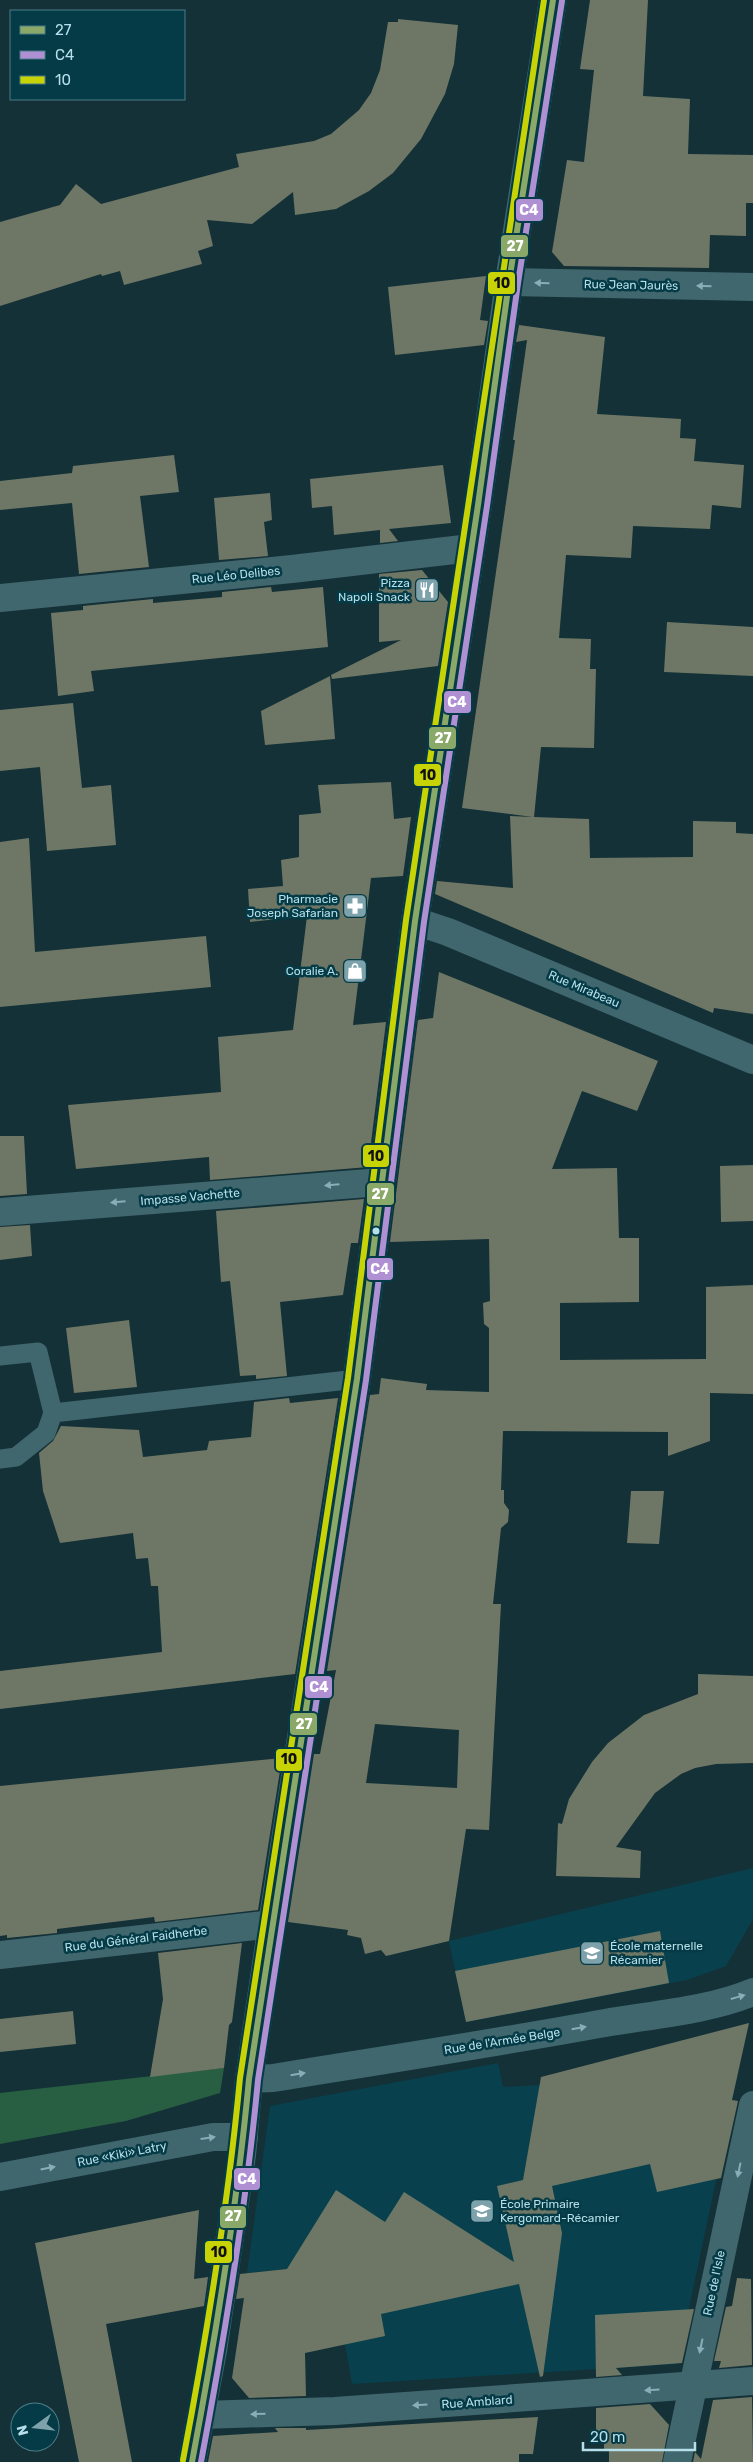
<svg xmlns="http://www.w3.org/2000/svg" width="753" height="2462" font-family="Rubik,sans-serif">
  <style>
    .built { fill: #08414d }
    .park { fill: #285f42 }
    .building { fill: #6e7766; fill-rule: evenodd }
    .lines { fill: none; stroke-linecap: round; stroke-linejoin: round }
    .service { stroke: #40666e; stroke-width: 19 }
    .minor { stroke: #40666e; stroke-width: 28 }
    .tertiary { stroke: #40666e; stroke-width: 28 }
    .secondary { stroke: #40666e; stroke-width: 28 }
    .bus-1-casing { stroke: #053b46; stroke-width: 10 }
    .bus-2-casing { stroke: #053b46; stroke-width: 10 }
    .bus-3-casing { stroke: #053b46; stroke-width: 10 }
    .bus-1 { stroke: #8aa867; stroke-width: 6 }
    .bus-2 { stroke: #af90d2; stroke-width: 6 }
    .bus-3 { stroke: #c7d304; stroke-width: 6 }
    .oneway { fill: #86afb8 }
    .bus-dot { fill: #b5dfea; stroke: #053b46; stroke-width: 2 }
    .labels { text-anchor: middle; stroke-width: 5; stroke-linejoin: round; paint-order: stroke }
    .street-label { font-size: 12px; fill: #b5dfea; stroke: #053b46 }
    .poi-label { font-size: 12px; fill: #b5dfea; stroke: #053b46; text-anchor: end }
    .line-badge { stroke: #053b46; stroke-width: 2 }
    .badge-label { font-size: 14px; text-anchor: middle; font-weight: bold; fill: #fff }
    .pale-badge-label { font-size: 14px; text-anchor: middle; font-weight: bold; fill: #111 }
  </style>
  <rect width="100%" height="100%" fill="#143137"/>
  <path class="built" d="M753 1868V1919L726 1966 687 1980 466 2022 449 1941Z
    M498 2063 503 2087 540 2085 523 2180 725 2138 677 2364 352 2384 345 2344 320 2266 247 2273 270 2106Z"/>
  <path class="park" d="M224 2068 220 2093 126 2121 0 2144V2093Z"/>
  <path class="building" d="M590 0H648L643 96 690 99 688 154 753 155V203H746V236L710 235 709 268 564 266 552 252 567 160 584 162 594 70 580 69Z
    M398 19 458 25 454 64 445 94 421 139 393 173 369 191 336 209 295 215 293 192 252 224 207 220 213 246 198 251 202 264 124 285 120 271 102 276 101 274 0 306V222L60 205 76 184 101 204 239 167 236 154 314 141 331 134 359 110 371 93 380 70 388 22H398Z
    M486 276 480 320 488 321 484 345 395 355 388 287Z
    M519 325 605 337 597 414 681 419 680 438 696 439 694 461 744 465 741 508 712 505 710 529 633 526 631 558 566 555 559 638 591 639 590 669H596L594 748 541 747 534 817 589 819 590 858 693 857V821L736 822V833L753 834V1014L714 1008 713 1013 435 894 437 881 513 888 510 816 533 817 462 808 515 440H513L527 340 516 342Z
    M174 455 179 492 140 496 149 567 79 574 72 503 0 510V481L72 473 73 466Z
    M443 465 451 523 389 529 398 541 380 543V530L334 535 332 506 312 508 310 479Z
    M270 493 272 520 264 522 268 556 219 560 214 498Z
    M422 570 448 602 438 666 332 679 331 675 401 640 379 642V574Z
    M271 587 272 592 323 587 328 647 91 671 94 691 58 696 51 613 83 610V606L153 599V603L222 597V592Z
    M667 622 753 627V676L664 672Z
    M330 676 335 739 265 745 261 711Z
    M73 703 82 788 111 785 116 845 47 851 40 767 0 771V710Z
    M391 782 394 819 411 817 403 876 371 878 353 1025 386 1022 368 1167 210 1180 209 1157 76 1169 68 1105 221 1092 218 1037 293 1030 307 916 250 922 248 889 283 886 281 860 299 857V815L321 813 318 785Z
    M29 838 35 952 206 936 211 987 0 1007V842Z
    M439 972 658 1061 637 1111 582 1091 552 1169 617 1168 619 1238H639V1302L560 1303V1360L706 1359V1287L753 1285V1394L710 1393V1441L668 1456V1432L503 1431 501 1490H504V1503L509 1510 508 1522 501 1528 493 1604H501L489 1830 466 1829 449 1941 386 1956 381 1950 365 1954 361 1938 347 1935 348 1930 288 1922 314 1754H320L336 1670 327 1671 370 1395 379 1394 381 1378 427 1384 426 1390 489 1392V1328L484 1324 483 1303 490 1301 489 1239 390 1242 418 1020 433 1018ZM375 1724 459 1730 457 1788 366 1783Z
    M0 1136H24L27 1194 0 1196Z
    M753 1165V1221L721 1222 720 1166Z
    M364 1199 358 1243H351L343 1295 280 1302 287 1376 256 1379V1375L240 1376 230 1281 221 1282 216 1211Z
    M30 1225 32 1256 0 1260V1227Z
    M129 1320 137 1387 74 1393 66 1328Z
    M289 1398 290 1403 338 1398 295 1674 0 1709V1671L162 1652 158 1586H151L148 1558 136 1559 133 1533 60 1543 43 1491 39 1453 53 1441 61 1426 139 1430 143 1457 207 1450 209 1441 251 1437 254 1402Z
    M631 1491H664L659 1544 627 1543Z
    M698 1674 753 1676V1763L716 1764 695 1768 681 1774 655 1793 616 1847 641 1851 640 1878 556 1876 558 1823 562 1824 569 1799 592 1762 608 1743 644 1715 698 1694Z
    M282 1758 258 1910 155 1922 154 1917 57 1929V1933L7 1938V1935L0 1936V1786Z
    M660 1931 669 1983 466 2022 455 1971Z
    M242 1943 232 2022 229 2025 224 2068 150 2077 163 1999 158 1953Z
    M73 2011 76 2044 0 2052V2019Z
    M749 2023 732 2100 738 2101 721 2178 657 2192 650 2164 552 2186 562 2233 543 2376 540 2377 519 2284 381 2314 385 2336 305 2353 306 2396 249 2398 232 2378 244 2298 236 2299 240 2274 287 2269 336 2190 385 2222 404 2192 514 2262 497 2186 523 2180 541 2077Z
    M199 2210 194 2279 208 2277 204 2306 106 2324 132 2462H79L35 2243Z
    M737 2278 751 2279 752 2365 719 2368 721 2361H714L726 2307 732 2306Z
    M694 2309 682 2363 616 2368 622 2375 596 2377 595 2315Z
    M752 2397 753 2462H693L695 2452 701 2459 713 2400Z
    M650 2404 669 2425 662 2462H609V2450H604V2435L596 2436V2408Z
    M538 2417 533 2454H519V2462H208L213 2436 278 2432 275 2428H306V2430Z"/>
  <g class="lines">
    <path class="service" d="M0 1356 38 1352 53 1413 46 1433 16 1457 0 1459
      M53 1413 357 1379"/>
    <path class="minor" d="M0 598 292 569 471 548
      M415 921 448 932 753 1060
      M0 1212 381 1182
      M0 1955 272 1924
      M0 2177 213 2137H244
      M677 2462 753 2105"/>
    <path class="tertiary" d="M509 282 753 287
      M249 2079 273 2078C384 2060 495 2043 605 2023 651 2015 711 2010 753 1992
      M201 2415 335 2411 753 2381"/>
    <path class="secondary" d="M192 2462 213 2351 242 2155 249 2079 272 1924 357 1379 415 921 478 505 509 282 553 0"/>
    <defs>
      <path id="bus-1" d="M192 2462C216 2335 237 2208 249 2079L357 1379 415 921 478 505 509 282 553 0"/>
      <path id="bus-2" d="M201 2462C225 2335 246 2208 258 2080L366 1380 424 922 487 506 518 283 562 1"/>
      <path id="bus-3" d="M183 2460C207 2334 228 2206 240 2078L348 1378 406 920 544 0"/>
    </defs>
    <use href="#bus-1" class="bus-1-casing"/>
    <use href="#bus-2" class="bus-2-casing"/>
    <use href="#bus-3" class="bus-3-casing"/>
    <use href="#bus-1" class="bus-1"/>
    <use href="#bus-2" class="bus-2"/>
    <use href="#bus-3" class="bus-3"/>
  </g>
  <defs><path id="oneway-solid" d="M-6-.8H1V-3.2L6.5 0L1 3.2V.8H-6Z" transform="scale(1.25)"/></defs>
  <g class="oneway">
    <use href="#oneway-solid" transform="translate(542 283) rotate(-178)"/>
    <use href="#oneway-solid" transform="translate(704 286) rotate(-179)"/>
    <use href="#oneway-solid" transform="translate(332 1185) rotate(175)"/>
    <use href="#oneway-solid" transform="translate(118 1202) rotate(175)"/>
    <use href="#oneway-solid" transform="translate(738 1997) rotate(-16)"/>
    <use href="#oneway-solid" transform="translate(579 2028) rotate(-10)"/>
    <use href="#oneway-solid" transform="translate(298 2074) rotate(-9)"/>
    <use href="#oneway-solid" transform="translate(208 2138) rotate(-8)"/>
    <use href="#oneway-solid" transform="translate(48 2168) rotate(-11)"/>
    <use href="#oneway-solid" transform="translate(739 2170) rotate(102)"/>
    <use href="#oneway-solid" transform="translate(701 2346) rotate(102)"/>
    <use href="#oneway-solid" transform="translate(652 2390) rotate(176)"/>
    <use href="#oneway-solid" transform="translate(420 2405) rotate(176)"/>
    <use href="#oneway-solid" transform="translate(258 2414) rotate(178)"/>
  </g>
  <defs>
    <symbol id="restaurant-square" viewBox="-11 -11 22 22"><rect x="-9" y="-9" width="18" height="18" rx="4" fill="#7da2ab" stroke="#053b46"/><path d="M-5-6h1v4h1v-4h1v4h1v-4h1v5L-1.5 .5V6h-2V.5L-5-1ZM5-6V6H3V1.5H1.5Q1.5-4 5-6Z" fill="#fff"/></symbol>
    <symbol id="pharmacy-square" viewBox="-11 -11 22 22"><rect x="-9" y="-9" width="18" height="18" rx="4" fill="#7da2ab" stroke="#053b46"/><path d="M-2-6h4v4h4v4h-4v4h-4v-4h-4v-4h4Z" fill="#fff"/></symbol>
    <symbol id="shop-square" viewBox="-11 -11 22 22"><rect x="-9" y="-9" width="18" height="18" rx="4" fill="#7da2ab" stroke="#053b46"/><path d="M-5-2.5h2.3a2.7 3.5 0 0 1 5.4 0H5L5.5 6h-11ZM-1.5-2.5h3a1.5 2.3 0 0 0-3 0Z" fill="#fff"/></symbol>
    <symbol id="school-square" viewBox="-11 -11 22 22"><rect x="-9" y="-9" width="18" height="18" rx="4" fill="#7da2ab" stroke="#053b46"/><path d="M0-5L7-2L0 1L-7-2ZM-4 1L0 2.5L4 1V4Q0 6-4 4Z" fill="#fff"/></symbol>
  </defs>
  <g fill-rule="evenodd">
    <use href="#restaurant-square" x="413" y="576" width="28" height="28"/>
    <use href="#pharmacy-square" x="341" y="892" width="28" height="28"/>
    <use href="#shop-square" x="341" y="957" width="28" height="28"/>
    <use href="#school-square" x="578" y="1939" width="28" height="28"/>
    <use href="#school-square" x="468" y="2197" width="28" height="28"/>
  </g>
  <circle class="bus-dot" cx="376" cy="1231" r="4.5"/>
  <g class="labels">
    <g class="street-label">
      <text transform="translate(631 285) rotate(1)" y="4">Rue Jean Jaurès</text>
      <text transform="translate(236 575) rotate(-6)" y="4">Rue Léo Delibes</text>
      <text transform="translate(584 989) rotate(23)" y="4">Rue Mirabeau</text>
      <text transform="translate(190 1197) rotate(-5)" y="4">Impasse Vachette</text>
      <text transform="translate(136 1939) rotate(-7)" y="4">Rue du Général Faidherbe</text>
      <text transform="translate(502 2041) rotate(-9)" y="4">Rue de l'Armée Belge</text>
      <text transform="translate(122 2154) rotate(-11)" y="4">Rue «Kiki» Latry</text>
      <text transform="translate(714 2283) rotate(-78)" y="4">Rue de l'Isle</text>
      <text transform="translate(477 2402) rotate(-4)" y="4">Rue Amblard</text>
    </g>
    <g class="poi-label">
      <text x="410" y="587">Pizza<tspan x="410" dy="14">Napoli Snack</tspan></text>
      <text x="338" y="903">Pharmacie<tspan x="338" dy="14">Joseph Safarian</tspan></text>
      <text x="338" y="975">Coralie A.</text>
      <text x="610" y="1950" text-anchor="start">École maternelle<tspan x="610" dy="14">Récamier</tspan></text>
      <text x="500" y="2208" text-anchor="start">École Primaire<tspan x="500" dy="14">Kergomard-Récamier</tspan></text>
    </g>
  </g>
  <g class="line-badge">
    <rect x="515" y="198" width="29" height="24" rx="5" fill="#af90d2"/>
    <rect x="500" y="234" width="29" height="24" rx="5" fill="#8aa867"/>
    <rect x="487" y="271" width="29" height="24" rx="5" fill="#c7d304"/>
    <rect x="443" y="690" width="29" height="24" rx="5" fill="#af90d2"/>
    <rect x="428" y="726" width="29" height="24" rx="5" fill="#8aa867"/>
    <rect x="413" y="763" width="29" height="24" rx="5" fill="#c7d304"/>
    <rect x="362" y="1144" width="28" height="24" rx="5" fill="#c7d304"/>
    <rect x="366" y="1182" width="29" height="24" rx="5" fill="#8aa867"/>
    <rect x="366" y="1257" width="28" height="24" rx="5" fill="#af90d2"/>
    <rect x="304" y="1675" width="29" height="24" rx="5" fill="#af90d2"/>
    <rect x="289" y="1712" width="29" height="24" rx="5" fill="#8aa867"/>
    <rect x="275" y="1748" width="28" height="24" rx="5" fill="#c7d304"/>
    <rect x="233" y="2167" width="28" height="24" rx="5" fill="#af90d2"/>
    <rect x="219" y="2205" width="28" height="24" rx="5" fill="#8aa867"/>
    <rect x="204" y="2240" width="29" height="24" rx="5" fill="#c7d304"/>
  </g>
  <g class="badge-label">
    <text x="529" y="215">C4</text>
    <text x="515" y="251">27</text>
    <text x="457" y="707">C4</text>
    <text x="443" y="743">27</text>
    <text x="380" y="1199">27</text>
    <text x="380" y="1274">C4</text>
    <text x="319" y="1692">C4</text>
    <text x="304" y="1729">27</text>
    <text x="247" y="2184">C4</text>
    <text x="233" y="2221">27</text>
  </g>
  <g class="pale-badge-label">
    <text x="502" y="288">10</text>
    <text x="428" y="780">10</text>
    <text x="376" y="1161">10</text>
    <text x="289" y="1764">10</text>
    <text x="219" y="2257">10</text>
  </g>
  <rect x="10" y="10" width="175" height="90" fill="#053b46" stroke="#4b7d88"/>
  <rect x="20" y="26" width="25" height="8" fill="#8aa867" stroke="#4b7d88"/>
  <text x="55" y="35" font-size="15" fill="#b5dfea">27</text>
  <rect x="20" y="51" width="25" height="8" fill="#af90d2" stroke="#4b7d88"/>
  <text x="55" y="60" font-size="15" fill="#b5dfea">C4</text>
  <rect x="20" y="76" width="25" height="8" fill="#c7d304" stroke="#4b7d88"/>
  <text x="55" y="85" font-size="15" fill="#b5dfea">10</text>
  <g transform="translate(35 2427) rotate(255)"><circle r="24" fill="#053b46" stroke="#4b7d88"/>
  <path d="M0-4L9 19L0 12L-9 19Z" fill="#7da2ab"/>
  <text y="-8" font-size="14" font-weight="bold" text-anchor="middle" fill="#b5dfea">N</text>
  </g>
  <path d="M583 2442v8h112v-8" fill="none" stroke="#b5dfea" stroke-width="2.5"/>
  <text x="590" y="2442" font-size="15" fill="#b5dfea" stroke="#053b46" stroke-width="4" paint-order="stroke">20 m</text>
</svg>
